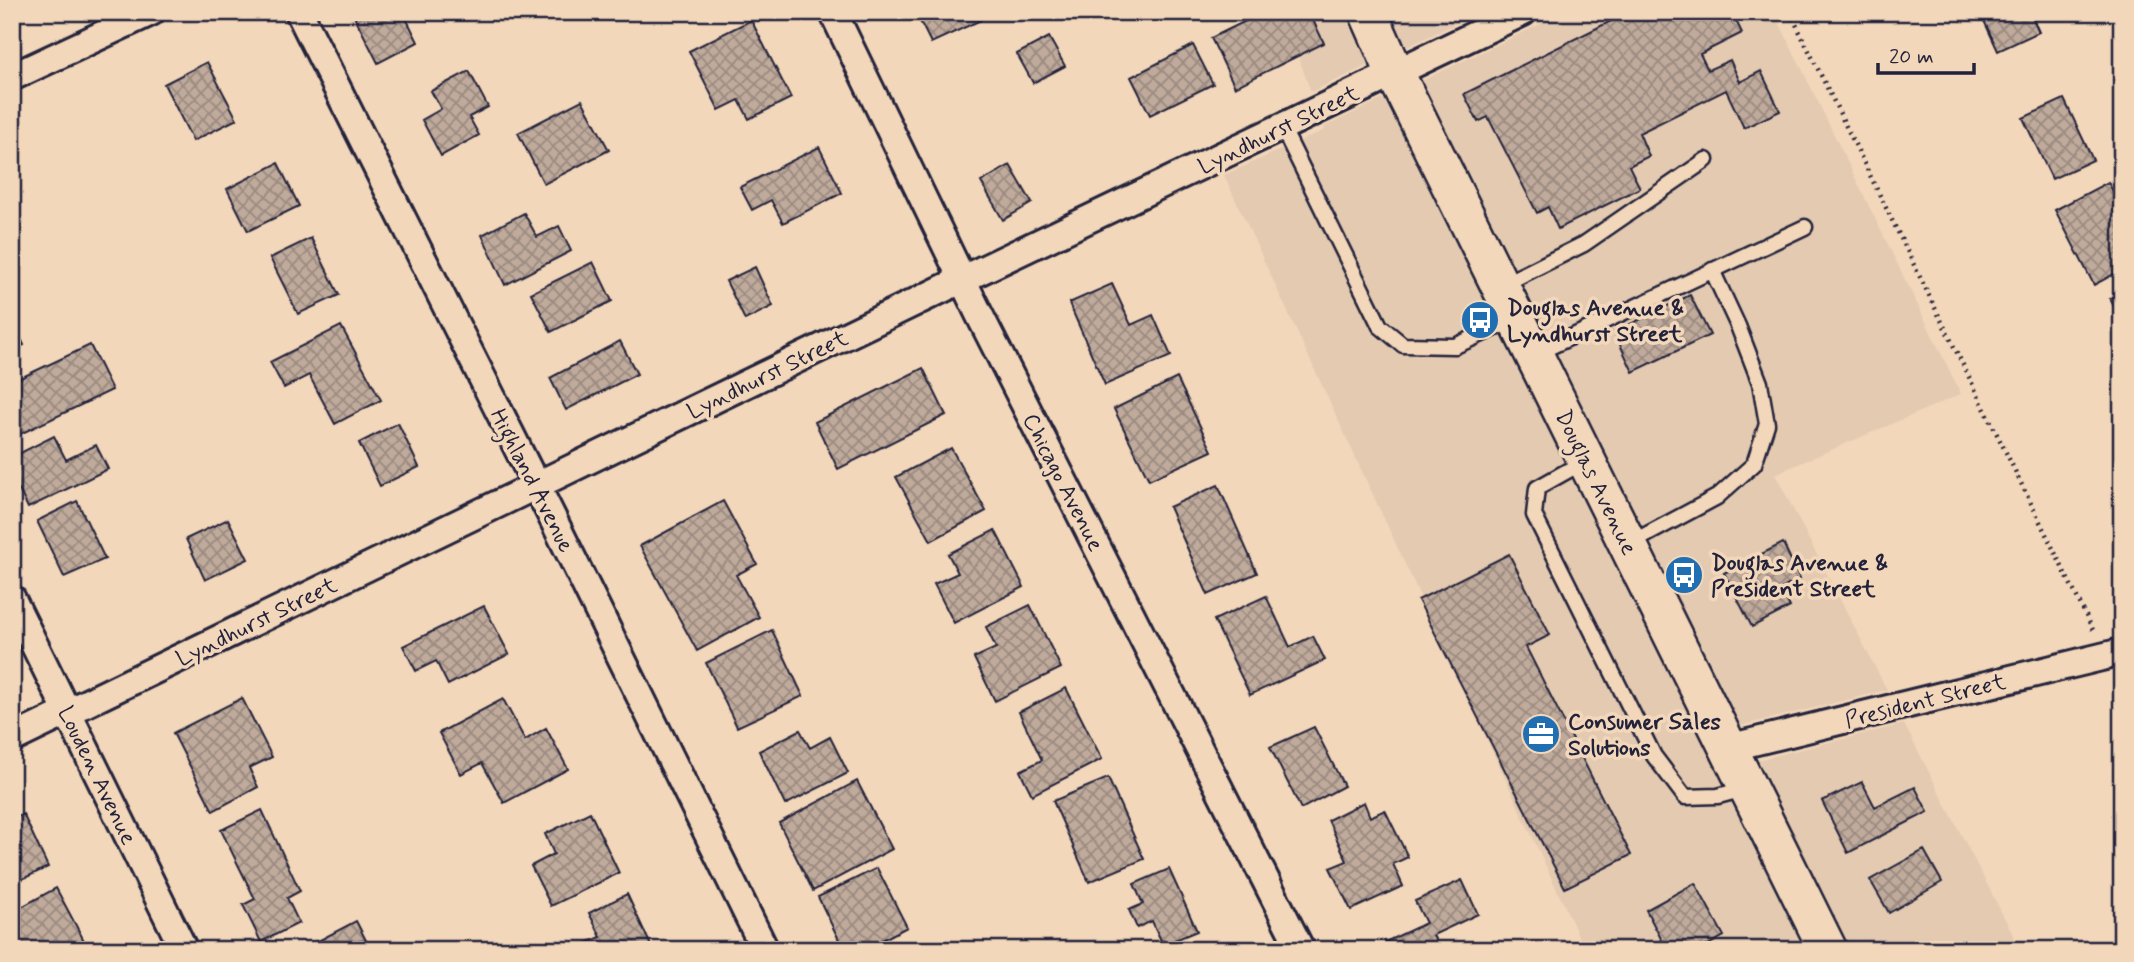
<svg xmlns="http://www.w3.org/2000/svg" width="2134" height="962" font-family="Mynerve,sans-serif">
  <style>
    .built { fill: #e3cab1 }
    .building { fill: url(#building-cross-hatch); stroke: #22223b; stroke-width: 2 }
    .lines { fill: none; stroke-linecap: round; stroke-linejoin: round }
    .lane-casing { stroke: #22223b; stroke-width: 19 }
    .street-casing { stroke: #22223b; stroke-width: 32 }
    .secondary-casing { stroke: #22223b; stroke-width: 42 }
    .path { stroke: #22223b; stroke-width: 4.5; stroke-dasharray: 2 5; stroke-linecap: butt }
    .lane { stroke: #f3d7ba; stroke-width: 14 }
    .street { stroke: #f3d7ba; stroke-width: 26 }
    .secondary { stroke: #f3d7ba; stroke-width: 37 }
    .labels { text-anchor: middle; stroke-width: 7; stroke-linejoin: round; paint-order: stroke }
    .street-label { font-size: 23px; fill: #22223b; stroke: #f3d7ba }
    .poi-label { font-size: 23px; font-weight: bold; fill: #22223b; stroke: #f3d7ba; text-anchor: start }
  </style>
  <defs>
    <pattern id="building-cross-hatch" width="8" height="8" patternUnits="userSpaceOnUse" patternTransform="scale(1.75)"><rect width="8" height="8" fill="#bfaa9b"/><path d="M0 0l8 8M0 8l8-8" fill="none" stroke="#9b8a80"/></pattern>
  </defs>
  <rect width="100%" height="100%" fill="#f3d7ba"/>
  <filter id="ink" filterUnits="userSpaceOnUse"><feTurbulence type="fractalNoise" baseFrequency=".0143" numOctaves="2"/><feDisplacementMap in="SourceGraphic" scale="14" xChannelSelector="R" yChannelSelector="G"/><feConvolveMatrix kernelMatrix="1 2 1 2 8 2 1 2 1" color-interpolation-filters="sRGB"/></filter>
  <g filter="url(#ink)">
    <path class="built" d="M1282 12H1350L1373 63 1311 92Z
      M1386 12H1480L1403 49Z
      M1566 12H1774L1961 394 1775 474 1887 690 1736 727 1419 82Z
      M1389 96 1713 754 1717 770 1720 769 1804 937 1776 950H1585L1224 175 1325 130 1324 127Z
      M1904 724 2021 950H1847L1753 761Z"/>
    <path class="building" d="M352 12H403L418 42 378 63Z
      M940 12H978L981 20 931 43 920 21Z
      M1264 12H1309L1324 43 1235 87 1211 38Z
      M1629 12H1732L1742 33 1700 54 1708 70 1730 60 1740 82 1761 71 1780 111 1744 128 1726 90 1639 133 1649 156 1629 166 1640 188 1558 229 1548 207 1537 213 1488 117 1478 122 1464 94Z
      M1980 12H2030L2039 32 1998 51Z
      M751 20 791 98 749 119 739 100 719 110 689 51Z
      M1049 37 1065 66 1033 83 1017 54Z
      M1193 45 1213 84 1150 115 1131 77Z
      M207 62 237 119 193 141 164 84Z
      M469 71 488 107 469 117 479 135 441 156 422 120 441 109 431 91Z
      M2064 99 2093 160 2052 179 2023 118Z
      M582 100 609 150 544 184 518 133Z
      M819 147 842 193 783 223 771 200 752 210 740 187Z
      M278 163 299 206 248 231 227 189Z
      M1010 165 1032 203 1003 220 981 182Z
      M2108 182 2122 208V270L2094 285 2055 210Z
      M524 213 537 237 559 226 571 251 505 285 482 235Z
      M311 238 339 295 298 314 270 258Z
      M593 262 612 301 551 332 531 293Z
      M755 267 773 306 745 320 726 281Z
      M1112 284 1131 325 1153 315 1171 356 1105 385 1069 303Z
      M2122 293V321L2110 299Z
      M1690 295 1710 335 1633 372 1614 332Z
      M12 320 24 345 12 351Z
      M341 326 381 400 335 424 309 375 284 388 270 362Z
      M620 341 637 374 566 410 550 378Z
      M90 345 112 390 12 438V382Z
      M923 368 946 415 838 469 815 422Z
      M1177 378 1212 451 1149 480 1114 409Z
      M398 423 419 467 380 486 359 443Z
      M54 436 66 460 96 445 108 469 28 508 12 476V457Z
      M951 448 986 511 931 541 896 477Z
      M1218 485 1257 573 1208 595 1169 507Z
      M77 501 105 559 64 577 37 521Z
      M723 501 757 564 736 575 759 617 697 651 640 546Z
      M228 519 248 559 205 580 186 539Z
      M995 530 1024 587 954 623 934 584 958 573 948 554Z
      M1783 543 1800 579 1781 589 1790 607 1752 627 1724 573Z
      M1509 554 1550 635 1526 647 1631 855 1565 888 1418 600Z
      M1266 596 1290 647 1313 636 1325 660 1250 695 1214 620Z
      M1030 605 1061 668 995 701 974 658 996 648 986 627Z
      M484 606 509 654 448 685 436 661 416 671 403 646Z
      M772 630 803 696 737 727 706 663Z
      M1066 688 1102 759 1032 795 1020 771 1042 760 1019 712Z
      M242 698 272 757 249 768 258 787 213 811 173 733Z
      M503 699 525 740 546 728 568 769 504 803 482 763 461 774 439 733Z
      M1314 727 1344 786 1301 809 1270 747Z
      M800 730 810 748 830 737 848 773 785 805 759 751Z
      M1108 778 1144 859 1089 882 1053 801Z
      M857 781 892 849 813 891 779 823Z
      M1862 782 1875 807 1915 787 1928 812 1848 853 1822 801Z
      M1364 802 1370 817 1385 810 1408 857 1393 864 1403 886 1351 910 1330 868 1347 861 1328 820Z
      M262 810 300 891 287 898 299 923 261 942 243 905 255 899 221 830Z
      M590 812 619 873 551 906 531 866 554 854 545 834Z
      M23 814 48 867 12 884V819Z
      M1924 850 1942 882 1889 913 1870 880Z
      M877 868 907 927 863 950H844L818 897Z
      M1169 869 1197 931 1163 945 1152 921 1137 928 1129 910 1143 904 1134 884Z
      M1462 880 1478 914 1433 935 1440 950H1388L1385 942 1426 923 1415 901Z
      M1695 883 1724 936 1699 950H1667L1646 910Z
      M56 888 89 950H12V912Z
      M627 894 653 950H583L581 945 601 937 589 913Z
      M356 921 371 950H301Z"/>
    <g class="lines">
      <defs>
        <path id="lane" d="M1282 127 1380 326 1403 345 1455 346 1516 319
          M1502 285 1584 244 1706 160
          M1535 354 1805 227
          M1585 461 1537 488 1534 515 1654 756 1685 797 1718 796 1748 788
          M1629 544 1717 497 1754 464 1767 424 1760 383 1738 326 1712 270"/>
        <path id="street" d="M299 12 552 517 765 950
          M833 12 979 314 1301 950
          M12 77 151 12
          M12 599 184 950
          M12 739 963 279 1523 12
          M1728 748 2122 652"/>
        <path id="secondary" d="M1368 12 1395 73 1828 950"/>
      </defs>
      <use href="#lane" class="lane-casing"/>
      <use href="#street" class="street-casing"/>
      <use href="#secondary" class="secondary-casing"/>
      <path class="path" d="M1790 12 2093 630"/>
      <use href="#lane" class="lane"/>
      <use href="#street" class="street"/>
      <use href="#secondary" class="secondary"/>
    </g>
  </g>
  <defs>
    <symbol id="bus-disc" viewBox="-11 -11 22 22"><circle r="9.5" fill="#1f6fb2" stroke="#f3d7ba"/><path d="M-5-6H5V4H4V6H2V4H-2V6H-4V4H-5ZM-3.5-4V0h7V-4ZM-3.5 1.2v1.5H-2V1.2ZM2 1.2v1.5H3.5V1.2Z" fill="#fff"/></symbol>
    <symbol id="office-disc" viewBox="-11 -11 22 22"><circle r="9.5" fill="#1f6fb2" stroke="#f3d7ba"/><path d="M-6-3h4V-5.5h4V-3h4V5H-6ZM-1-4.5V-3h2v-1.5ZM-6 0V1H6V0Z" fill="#fff"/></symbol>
  </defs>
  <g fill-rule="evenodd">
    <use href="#bus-disc" x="1458" y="298" width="44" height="44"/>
    <use href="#bus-disc" x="1662" y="553" width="44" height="44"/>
    <use href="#office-disc" x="1519" y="712" width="44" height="44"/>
  </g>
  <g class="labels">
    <g class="street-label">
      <text transform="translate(1278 129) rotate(-26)" y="8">Lyndhurst Street</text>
      <text transform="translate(767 374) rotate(-26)" y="8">Lyndhurst Street</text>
      <text transform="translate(533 480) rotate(63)" y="8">Highland Avenue</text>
      <text transform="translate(1064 482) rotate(63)" y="8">Chicago Avenue</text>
      <text transform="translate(1597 482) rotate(64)" y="8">Douglas Avenue</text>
      <text transform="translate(256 621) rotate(-26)" y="8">Lyndhurst Street</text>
      <text transform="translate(1925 700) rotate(-14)" y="8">President Street</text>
      <text transform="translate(98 775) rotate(64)" y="8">Louden Avenue</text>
    </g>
    <g class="poi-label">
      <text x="1507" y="315">Douglas Avenue &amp;<tspan x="1507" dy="26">Lyndhurst Street</tspan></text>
      <text x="1711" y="570">Douglas Avenue &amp;<tspan x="1711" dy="26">President Street</tspan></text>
      <text x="1568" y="729">Consumer Sales<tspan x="1568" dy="26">Solutions</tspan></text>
    </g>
  </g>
  <rect width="2134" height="962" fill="none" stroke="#f3d7ba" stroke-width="42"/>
  <rect x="21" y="21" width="2092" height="920" fill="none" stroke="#22223b" stroke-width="2.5" filter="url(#ink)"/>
  <path d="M1878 63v10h96v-10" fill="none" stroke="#22223b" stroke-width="3.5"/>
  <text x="1889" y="63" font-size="21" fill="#22223b" stroke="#f3d7ba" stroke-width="5" paint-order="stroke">20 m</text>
</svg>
